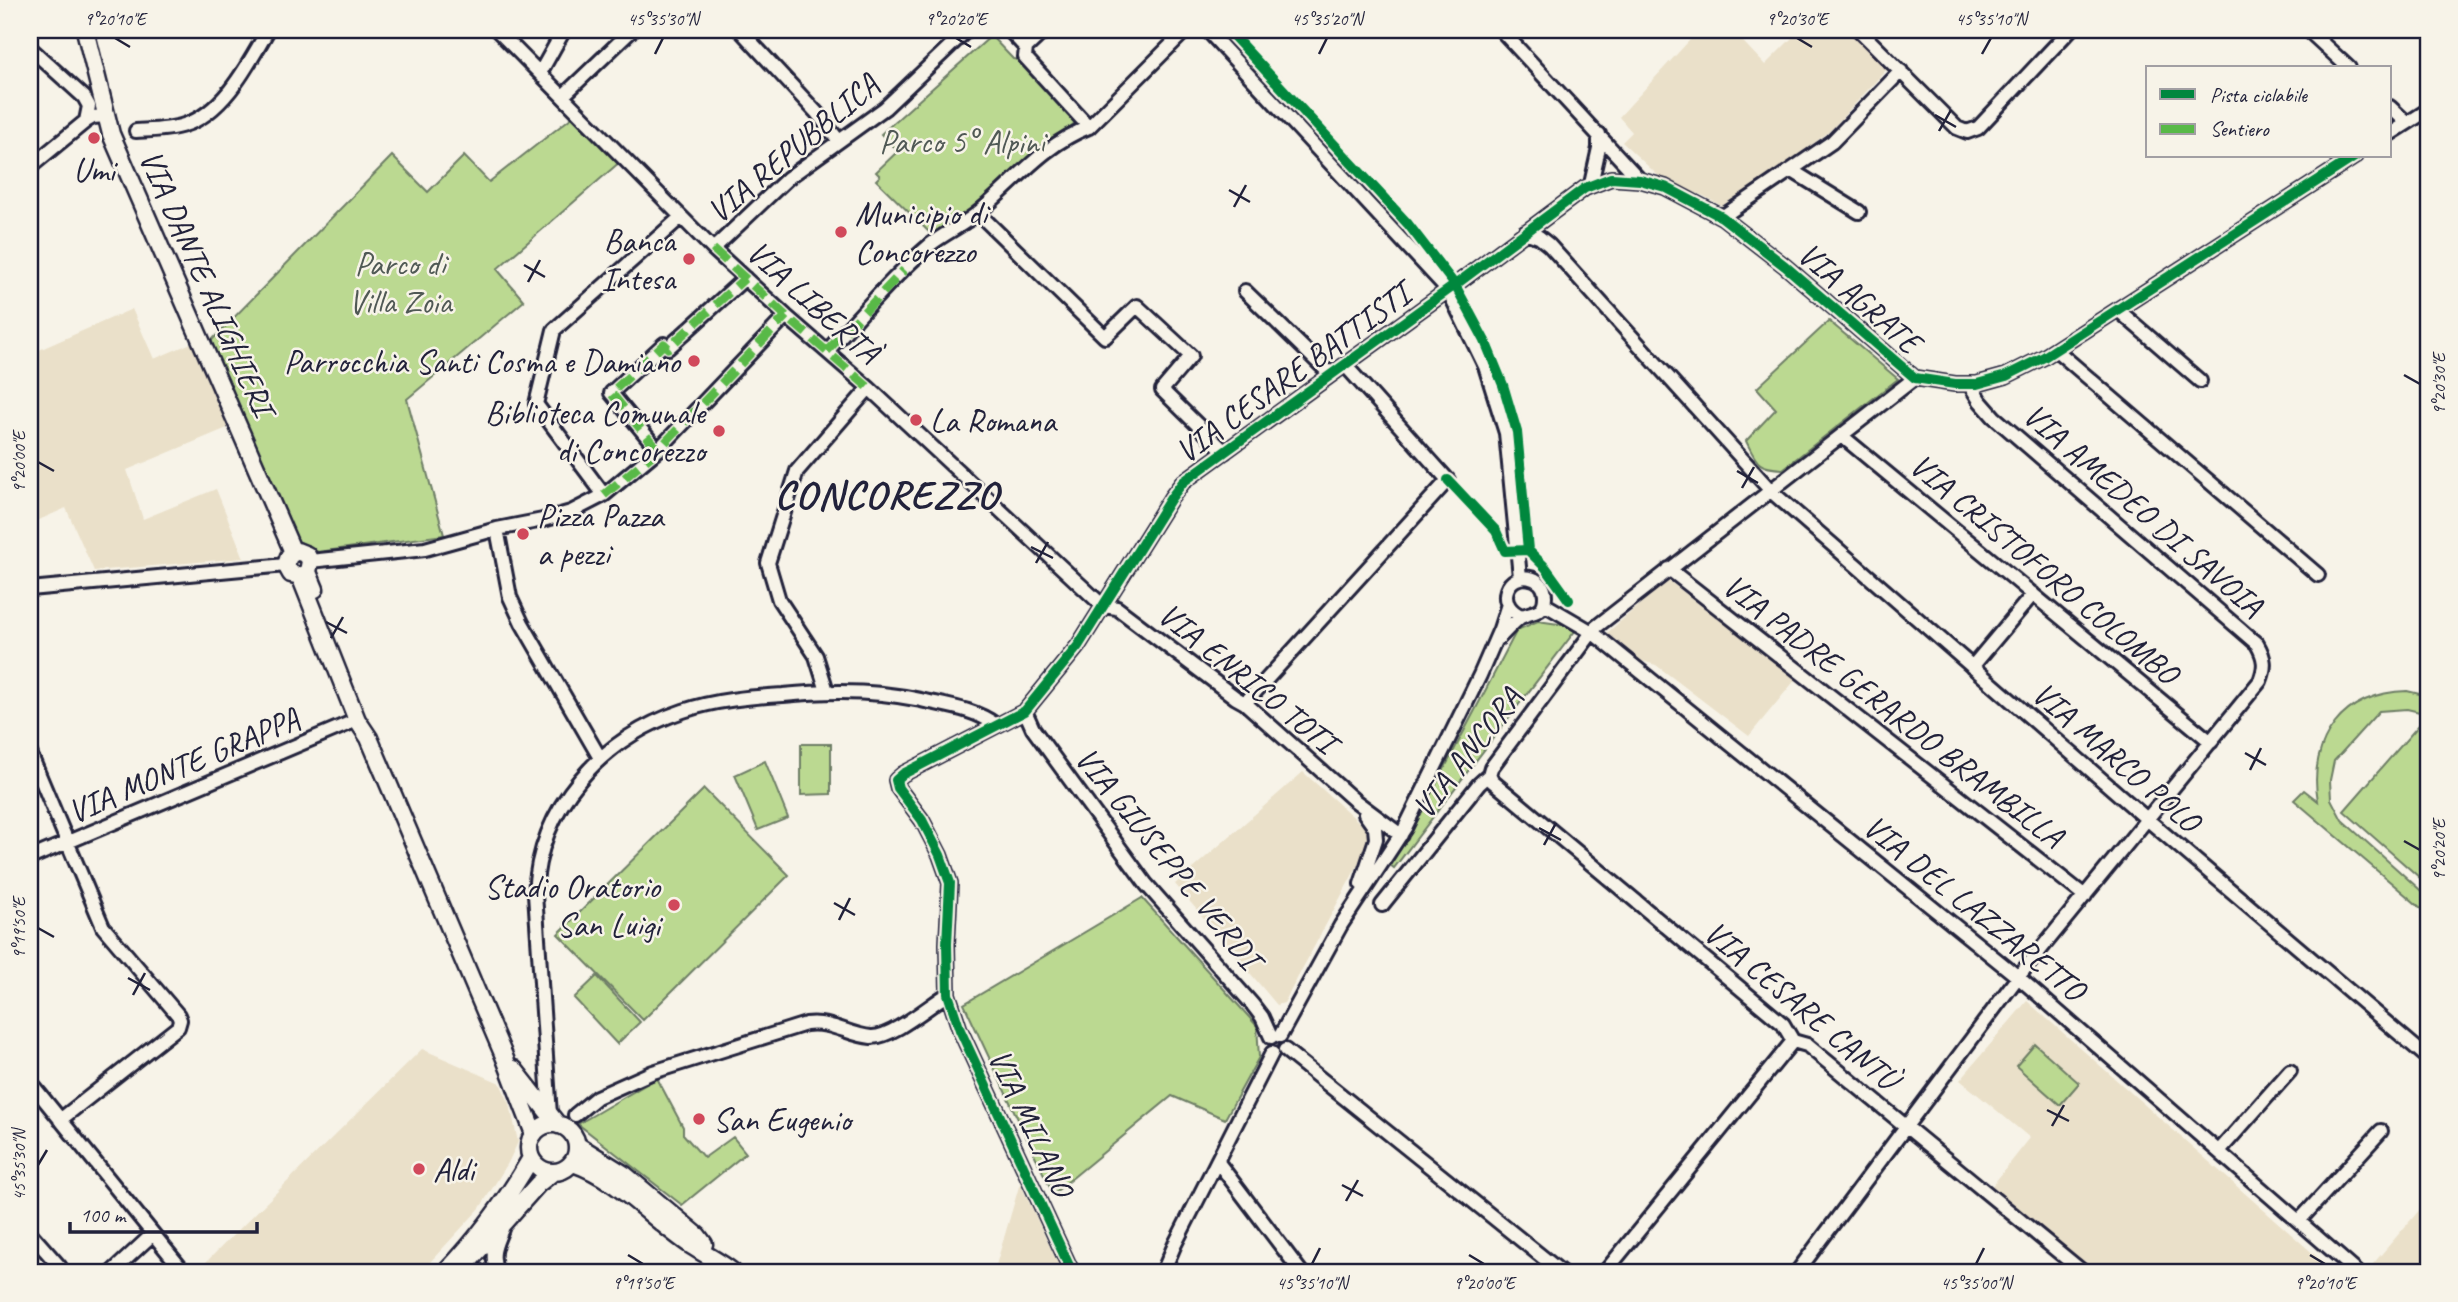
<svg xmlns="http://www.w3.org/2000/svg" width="2458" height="1302" font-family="Caveat,sans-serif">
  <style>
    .built { fill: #eae0c9 }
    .green { fill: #bbd991; stroke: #6e7e66; stroke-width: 2 }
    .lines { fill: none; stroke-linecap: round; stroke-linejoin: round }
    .minor-casing { stroke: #22223b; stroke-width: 18 }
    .major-casing { stroke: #22223b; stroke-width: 21 }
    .minor { stroke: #f7f3e8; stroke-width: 12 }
    .major { stroke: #f7f3e8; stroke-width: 16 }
    .quiet { stroke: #58b947; stroke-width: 9; stroke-dasharray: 18 9; stroke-linecap: butt }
    .cycleway-casing { stroke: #f7f3e8; stroke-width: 15 }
    .cycleway { stroke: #00873e; stroke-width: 10 }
    .ticks { fill: none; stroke: #22223b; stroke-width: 2.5 }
    .poi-dot { fill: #d1495b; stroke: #f7f3e8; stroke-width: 2.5 }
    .labels { text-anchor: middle; stroke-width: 5; stroke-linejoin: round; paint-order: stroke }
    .park-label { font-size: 33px; fill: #505955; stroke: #f7f3e8 }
    .street-label { font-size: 33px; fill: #22223b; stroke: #f7f3e8 }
    .poi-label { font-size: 33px; fill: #22223b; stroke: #f7f3e8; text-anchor: start }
    .district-label { font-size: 40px; font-weight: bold; letter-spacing: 2px; fill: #22223b; stroke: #f7f3e8 }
    .neatline { fill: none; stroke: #22223b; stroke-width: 2.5 }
    .ticks-label { font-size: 18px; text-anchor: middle; fill: #22223b }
  </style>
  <rect width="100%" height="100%" fill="#f7f3e8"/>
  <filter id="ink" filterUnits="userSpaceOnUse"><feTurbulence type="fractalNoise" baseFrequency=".0143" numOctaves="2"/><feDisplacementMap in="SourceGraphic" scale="14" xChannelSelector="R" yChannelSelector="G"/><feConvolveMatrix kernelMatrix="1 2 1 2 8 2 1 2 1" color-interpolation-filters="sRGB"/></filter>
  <g filter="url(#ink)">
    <path class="built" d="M1699 30H1732L1765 65 1800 30H1850L1888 68 1830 131 1727 209 1702 195 1665 182 1622 142 1632 132 1619 117Z
      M132 309 154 359 196 341 232 426 127 470 143 519 216 489 244 558 94 571 66 508 30 524V354Z
      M1668 580 1796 679 1749 736 1656 665 1642 661 1607 633Z
      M1303 772 1369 831V844L1284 1003 1277 1005 1175 884Z
      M2027 1001 2334 1272H2095L1992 1186 2030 1138 1960 1080Z
      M422 1049 500 1083 510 1104 518 1142 508 1163 480 1208 431 1261 421 1272H208L202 1266Z
      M1020 1183 1062 1272H994Z
      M2428 1200V1272H2382L2373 1264Z"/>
    <path class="green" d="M991 36 1013 59 1021 60 1079 120 1043 147 973 211 932 235 876 180 880 176 876 172 898 151 881 134Z
      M576 114 621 161 497 269 524 301 407 399 444 535 318 552 298 541 210 342 392 156 428 192 464 156 489 182Z
      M1829 321 1898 379 1783 469C1757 468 1757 463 1746 441L1776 409 1757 388Z
      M1538 621 1565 625 1575 631 1394 868 1390 865 1440 777 1517 630Z
      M2407 691 2428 696V714L2407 709 2379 711 2334 761 2330 780 2331 799 2342 820 2428 897V914L2294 800 2304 790 2318 801C2307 740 2344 692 2407 691Z
      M2426 717 2428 719V885L2344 811Z
      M801 744H831V794L801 795Z
      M765 761 788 818 758 830 735 775Z
      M704 789 789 875 643 1020 558 934Z
      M1142 898 1257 1026 1259 1057 1225 1119 1172 1096 1053 1194 964 1004Z
      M597 976 640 1022 617 1044 574 998Z
      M2035 1044 2079 1083 2060 1105 2016 1066Z
      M657 1078 683 1127V1134L704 1158 733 1137 746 1153 682 1205 578 1124Z"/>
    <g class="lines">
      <defs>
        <path id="minor" d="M497 30 713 249 786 316 869 388 1103 606
          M740 30 817 113 839 141
          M1009 30 1026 48 1025 57 1089 127
          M1207 30 1448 290 1485 366 1506 433 1520 577
          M1501 30 1640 180
          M1859 30 1957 128 1967 132 1978 128 2070 30
          M2308 30 2349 68
          M30 48 84 97 89 106 86 121
          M1026 48 1045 30
          M540 73 564 30
          M563 96 632 30
          M2390 107 2407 123
          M136 131C152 130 169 130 184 125 224 113 249 63 268 30
          M2390 134 2428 110
          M30 167 86 121 93 117 106 116
          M1791 170 1859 212
          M1591 184 1599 148V134
          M978 213 1105 337 1137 306 1191 356 1162 390 1225 452
          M1722 217 1832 142 1901 71
          M1525 232 1539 237 1549 245 1772 492 2148 820 2428 1058
          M713 249 788 178 885 108 967 30
          M1245 291 1330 374
          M2118 310 2200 381
          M2056 350 2318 575
          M827 351C861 315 893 276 931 244 947 232 965 224 980 211 1016 181 1044 144 1089 127L1186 30
          M1842 436 2211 742
          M658 450 611 393 664 344 668 348 745 278
          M604 495 536 404 554 330 681 217
          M497 529 510 597 522 623 600 758
          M310 561 425 549 497 529 543 520 571 512 604 495 658 450 786 316
          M1669 569 2085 896
          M30 589 286 565
          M1544 604 1592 632 2018 977 2357 1272
          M1103 606 1117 608 1236 698 1245 703 1354 800 1401 835
          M1499 638C1504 633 1518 617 1523 616 1534 611 1545 613 1545 596 1545 575 1514 570 1507 590 1503 602 1511 612 1522 616
          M1972 667 2033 594
          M827 691 816 656 779 600 768 563 797 471 869 388
          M1245 703 1448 480 1345 365
          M1025 711 1033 729 1146 884 1252 1004 1262 1017 1271 1037
          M30 753 103 927 178 1015 180 1020 178 1027 60 1120
          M1489 775 1492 781 1783 1024 1793 1041
          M30 858 357 720
          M1361 884 1376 839 1375 828 1365 814
          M1382 905 1479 784 1489 775 1491 768 1596 627 1915 378
          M1280 1036 1341 925 1405 828 1480 675 1500 629 1508 604
          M1793 1041 1807 1045 2083 1272
          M1285 1050 1561 1272
          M30 1082 184 1272
          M550 1115 535 894C539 806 602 738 683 711 715 700 751 697 783 695 831 690 875 690 921 700 947 706 975 709 996 725
          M575 1115 597 1097 653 1072 806 1024C833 1021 848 1035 871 1037 892 1038 930 1005 948 994
          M2219 1151 2290 1071
          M1217 1161 1301 1272
          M2299 1221 2381 1131
          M30 1233 60 1267
          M466 1265 480 1272
          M112 1272 153 1234
          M497 1272C490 1256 495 1245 502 1229
          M1072 1272 960 1030 948 994 947 944 950 883 940 855 922 820 898 788 896 780 903 774 1025 711 1078 646 1171 498 1183 482 1455 285 1585 188 1611 178 1640 180 1665 187 1722 217 1785 266 1915 378 1955 384H1977L2006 376 2044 357 2356 156
          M1163 1272 1175 1244 1272 1053
          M1605 1272 1793 1041
          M1797 1272 2018 977 2260 681C2266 666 2265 658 2257 644L1994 417 1980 401 1970 385"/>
        <path id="major" d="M85 30 111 134 293 552
          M308 572 300 576 291 574 286 565 289 556 297 551 307 555 310 561 308 572 315 589
          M300 576 357 720 369 738 504 1056 534 1134
          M514 1069 558 1125
          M529 1148a24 24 0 1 1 48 0a24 24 0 1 1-48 0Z
          M577 1145 625 1175 698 1236 704 1244
          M573 1163C620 1179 651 1219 692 1246 706 1255 720 1262 733 1272
          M472 1258 538 1184 552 1173
          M446 1272C479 1237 507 1200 531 1158"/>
      </defs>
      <use href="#minor" class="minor-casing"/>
      <use href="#major" class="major-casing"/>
      <use href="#minor" class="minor"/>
      <use href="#major" class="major"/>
      <path class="quiet" d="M713 249 786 316 869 388
        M827 351 904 270
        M658 450 611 393 664 344 668 348 745 278
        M604 495 658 450 786 316"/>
      <defs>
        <path id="cycleway" d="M1228 30 1408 224 1455 285 1485 341 1503 385 1517 432 1528 550 1546 568 1569 600
          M1448 480 1496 531 1505 551 1528 550
          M1072 1272 960 1030 948 994 947 944 950 883 940 855 922 820 898 788 896 780 903 774 1025 711 1078 646 1171 498 1183 482 1455 285 1585 188 1611 178 1640 180 1665 187 1722 217 1785 266 1915 378 1955 384H1977L2006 376 2044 357 2356 156"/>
      </defs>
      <use href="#cycleway" class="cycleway-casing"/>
      <use href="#cycleway" class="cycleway"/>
    </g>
  </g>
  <path class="ticks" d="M115 38 130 47M956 38 971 47M1797 38 1812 47M655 54 663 38M1319 54 1327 38M1982 54 1991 38M1935 115 1956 127M1939 131 1951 110M1229 190 1250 202M1234 207 1246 185M524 265 545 277M528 282 540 260M2404 375 2420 384M38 462 54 471M1737 471 1758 483M1742 488 1754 467M1031 547 1053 558M1036 563 1048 542M326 622 347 633M331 638 343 617M2245 753 2266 765M2250 770 2261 748M1539 828 1561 840M2404 841 2420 850M1544 845 1556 823M834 903 855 915M839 920 850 898M38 928 54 937M128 978 150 990M133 995 145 973M2047 1110 2069 1121M2052 1126 2064 1105M38 1165 47 1150M1342 1185 1363 1196M1346 1201 1358 1180M628 1255 643 1264M1469 1255 1484 1264M2310 1255 2325 1264M1312 1264 1320 1248M1976 1264 1984 1248"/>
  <g class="poi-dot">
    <circle cx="94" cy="138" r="7"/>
    <circle cx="841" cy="232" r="7"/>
    <circle cx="689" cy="259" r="7"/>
    <circle cx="694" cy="361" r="7"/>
    <circle cx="916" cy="420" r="7"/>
    <circle cx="719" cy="431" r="7"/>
    <circle cx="523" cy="534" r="7"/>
    <circle cx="674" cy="905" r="7"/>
    <circle cx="699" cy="1119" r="7"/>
    <circle cx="419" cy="1169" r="7"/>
  </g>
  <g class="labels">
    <g class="park-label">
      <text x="962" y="153">Parco 5° Alpini</text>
      <text x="400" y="275">Parco di<tspan x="400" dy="38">Villa Zoia</tspan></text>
    </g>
    <g class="street-label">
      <text transform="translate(792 147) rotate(-40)" y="12">VIA REPUBBLICA</text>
      <text transform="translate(208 282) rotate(66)" y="12">VIA DANTE ALIGHIERI</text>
      <text transform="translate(1860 297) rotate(41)" y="12">VIA AGRATE</text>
      <text transform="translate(814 301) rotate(42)" y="12">VIA LIBERTÀ</text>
      <text transform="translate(1292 372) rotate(-36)" y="12">VIA CESARE BATTISTI</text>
      <text transform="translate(2144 509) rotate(41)" y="12">VIA AMEDEO DI SAVOIA</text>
      <text transform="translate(2045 568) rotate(40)" y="12">VIA CRISTOFORO COLOMBO</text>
      <text transform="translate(1248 677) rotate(39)" y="12">VIA ENRICO TOTI</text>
      <text transform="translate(1894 710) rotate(38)" y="12">VIA PADRE GERARDO BRAMBILLA</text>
      <text transform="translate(1466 752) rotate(-52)" y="12">VIA ANCORA</text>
      <text transform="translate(2117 756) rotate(41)" y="12">VIA MARCO POLO</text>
      <text transform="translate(183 764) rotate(-23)" y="12">VIA MONTE GRAPPA</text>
      <text transform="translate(1169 857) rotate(51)" y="12">VIA GIUSEPPE VERDI</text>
      <text transform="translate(1975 907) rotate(39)" y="12">VIA DEL LAZZARETTO</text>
      <text transform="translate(1802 1004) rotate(40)" y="12">VIA CESARE CANTÙ</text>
      <text transform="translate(1032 1122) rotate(65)" y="12">VIA MILANO</text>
    </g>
    <g class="poi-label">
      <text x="94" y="181" text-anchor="middle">Umi</text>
      <text x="855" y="225">Municipio di<tspan x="855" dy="38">Concorezzo</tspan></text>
      <text x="675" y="252" text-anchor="end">Banca<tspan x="675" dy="38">Intesa</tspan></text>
      <text x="680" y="373" text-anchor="end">Parrocchia Santi Cosma e Damiano</text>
      <text x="705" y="424" text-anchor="end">Biblioteca Comunale<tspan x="705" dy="38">di Concorezzo</tspan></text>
      <text x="930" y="432">La Romana</text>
      <text x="537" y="527">Pizza Pazza<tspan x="537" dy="38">a pezzi</tspan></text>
      <text x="660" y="898" text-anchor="end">Stadio Oratorio<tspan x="660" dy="38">San Luigi</tspan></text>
      <text x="713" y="1131">San Eugenio</text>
      <text x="433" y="1181">Aldi</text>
    </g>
    <g class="district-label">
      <text x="887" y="508">CONCOREZZO</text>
    </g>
  </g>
  <rect width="2458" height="1302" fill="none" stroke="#f7f3e8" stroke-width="77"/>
  <rect x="2146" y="66" width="245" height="91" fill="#f7f3e8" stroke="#a29fa3" stroke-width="2"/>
  <rect x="2160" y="89" width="35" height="10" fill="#00873e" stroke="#a29fa3" stroke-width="2"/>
  <text x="2210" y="102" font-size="21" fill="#22223b">Pista ciclabile</text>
  <rect x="2160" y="124" width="35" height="10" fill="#58b947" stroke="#a29fa3" stroke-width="2"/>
  <text x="2210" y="136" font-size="21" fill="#22223b">Sentiero</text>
  <path d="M70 1222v10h187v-10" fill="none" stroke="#22223b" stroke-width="3.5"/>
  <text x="80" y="1222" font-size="21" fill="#22223b" stroke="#f7f3e8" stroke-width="5" paint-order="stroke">100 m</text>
  <rect x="38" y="38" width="2382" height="1226" class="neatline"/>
  <g class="ticks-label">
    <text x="115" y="25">9°20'10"E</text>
    <text x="663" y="25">45°35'30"N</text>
    <text x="956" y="25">9°20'20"E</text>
    <text x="1327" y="25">45°35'20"N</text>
    <text x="1797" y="25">9°20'30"E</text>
    <text x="1991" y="25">45°35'10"N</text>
    <text transform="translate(2439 384) rotate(-90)" y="6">9°20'30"E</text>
    <text transform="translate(19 462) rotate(-90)" y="6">9°20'00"E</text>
    <text transform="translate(2439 850) rotate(-90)" y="6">9°20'20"E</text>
    <text transform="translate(19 928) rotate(-90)" y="6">9°19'50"E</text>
    <text transform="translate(19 1165) rotate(-90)" y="6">45°35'30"N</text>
    <text x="643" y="1289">9°19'50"E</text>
    <text x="1312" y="1289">45°35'10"N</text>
    <text x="1484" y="1289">9°20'00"E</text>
    <text x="1976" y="1289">45°35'00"N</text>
    <text x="2325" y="1289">9°20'10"E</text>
  </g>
</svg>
